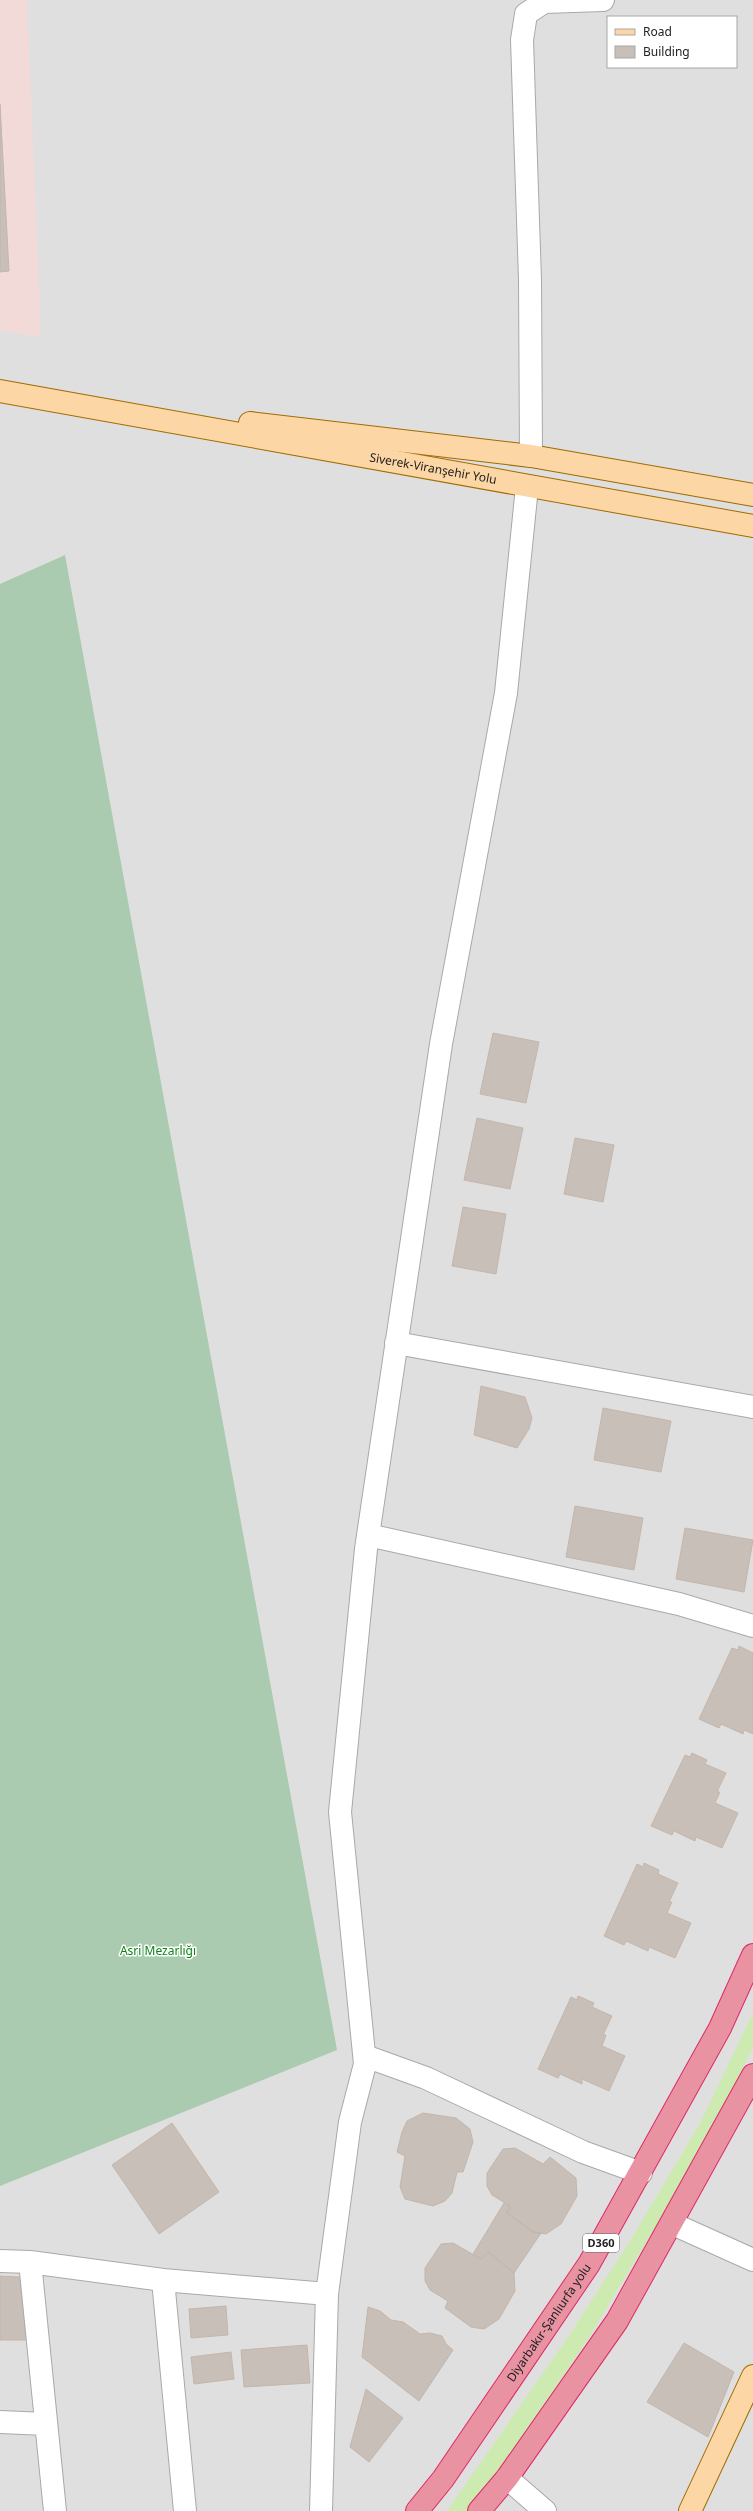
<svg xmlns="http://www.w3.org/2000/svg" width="753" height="2511" font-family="'Noto Sans',sans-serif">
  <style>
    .residential { fill: #e0dfdf; fill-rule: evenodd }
    .commercial { fill: #f2dad9 }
    .grass { fill: #cdebb0 }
    .cemetery { fill: #aacbaf }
    .building { fill: #c7bfb8; stroke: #c4b6ab }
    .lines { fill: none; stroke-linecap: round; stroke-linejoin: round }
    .minor-casing { stroke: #a9a9a9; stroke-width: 24 }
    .major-casing { stroke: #a06b00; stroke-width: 24 }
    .highway-casing { stroke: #dc2a67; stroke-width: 24 }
    .minor { stroke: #fff; stroke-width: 22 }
    .major { stroke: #fcd6a4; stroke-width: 22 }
    .highway { stroke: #e892a2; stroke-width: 22 }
    .labels { text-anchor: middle; stroke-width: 3; stroke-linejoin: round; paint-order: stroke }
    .shield { fill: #fff; stroke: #646464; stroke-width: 1 }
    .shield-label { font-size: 11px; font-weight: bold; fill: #222 }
    .street-label { font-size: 12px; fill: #222; stroke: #fff }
    .park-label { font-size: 12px; fill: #0c8416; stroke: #fff }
  </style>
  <rect width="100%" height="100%" fill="#f2efe9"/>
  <path class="residential" d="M0 0H753V2511H0ZM608 17H736V67H608Z"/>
  <path class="commercial" d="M0 0H27L41 337 0 331Z"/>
  <path class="grass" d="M753 2013V2047L714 2129 590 2336 503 2465 468 2511H447L568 2337 630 2241 699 2125Z"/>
  <path class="cemetery" d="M65 555 337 2050 0 2186V584Z"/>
  <path class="building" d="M0 104 9 271 0 272Z
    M493 1033 539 1042 526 1103 480 1094Z
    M477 1118 523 1128 510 1189 464 1180Z
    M575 1138 614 1145 603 1202 564 1194Z
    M463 1207 506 1214 496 1274 452 1266Z
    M481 1386 525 1397 532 1418 529 1429 517 1448 474 1435Z
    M603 1408 671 1421 661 1472 594 1460Z
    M575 1506 643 1518 634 1570 566 1557Z
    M685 1528 753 1540 744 1592 676 1579Z
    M739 1646 753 1653V1734L744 1730 743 1734 721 1724 719 1728 699 1719 732 1648 738 1650Z
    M692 1753 707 1760 705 1764 726 1773 717 1792H720L715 1803 738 1813 722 1848 696 1837 695 1841 674 1831 672 1835 651 1826 685 1755 690 1757Z
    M644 1863 659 1870 658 1874 678 1883 669 1902H672L667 1913 691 1923 675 1958 649 1947 648 1951 626 1941 624 1945 604 1936 637 1864 643 1867Z
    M578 1996 594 2003 592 2007 612 2016 603 2035H606L602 2046 625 2056 609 2091 582 2079V2084L560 2074 558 2078 538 2069 571 1997 577 2000Z
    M423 2113 456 2118 470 2129 473 2142 463 2172H457L452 2193 445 2201 433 2206 405 2199 400 2187 405 2156 397 2152 402 2132 407 2121Z
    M172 2123 219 2192 159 2234 112 2165Z
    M515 2148 543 2164 550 2157 576 2178 577 2196 561 2224 546 2234 533 2232 507 2213 510 2206 492 2195 487 2186V2173L503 2149Z
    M504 2203 510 2206 507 2213 533 2232 541 2233 514 2273 488 2252 481 2259 473 2254Z
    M453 2243 481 2259 488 2252 514 2273 515 2291 499 2319 484 2329 471 2327 445 2308 448 2301 430 2290 425 2281V2268L441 2244Z
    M0 2276 19 2277 26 2281 32 2340H0Z
    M226 2306 228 2335 191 2338 189 2309Z
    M368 2307 380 2311 391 2320 403 2322 420 2334 430 2333 442 2336 446 2344 453 2350 419 2401 362 2357Z
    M684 2343 734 2372 708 2437 647 2402Z
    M307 2345 310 2383 244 2387 241 2350Z
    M231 2352 234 2379 194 2384 191 2357Z
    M366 2389 403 2418 369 2462 350 2447Z"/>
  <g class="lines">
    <defs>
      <path id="minor" d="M531 456 530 280 522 40 526 14 544 2 603 0
        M396 1343 753 1407
        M368 1535 679 1604 753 1626
        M365 2056 426 2078 583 2152 641 2173
        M673 2224 753 2260
        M0 2261 30 2262
        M327 2294 350 2122 365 2064 340 1812 366 1549 441 1044 506 693 527 487
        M0 2422 46 2424
        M507 2478 545 2511
        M55 2511 30 2262 163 2280
        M185 2511 163 2280 327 2294 321 2511"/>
      <g id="major">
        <path id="s1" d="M0 391 753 526"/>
        <path d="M250 423 531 456 753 495"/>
        <path d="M690 2511 753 2376"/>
      </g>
      <g id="highway">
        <path id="s2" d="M417 2511 443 2479 589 2264 720 2028 753 1955"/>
        <path d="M479 2511 507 2478 617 2321 753 2075"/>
      </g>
    </defs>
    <use href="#minor" class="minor-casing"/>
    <use href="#major" class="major-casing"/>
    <use href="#highway" class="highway-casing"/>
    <use href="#minor" class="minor"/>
    <use href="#major" class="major"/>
    <use href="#highway" class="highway"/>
  </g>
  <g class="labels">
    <rect class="shield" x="583" y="2234" width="36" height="18" rx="3"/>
    <g class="shield-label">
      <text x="601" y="2247">D360</text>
    </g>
    <g class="street-label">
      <text dy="4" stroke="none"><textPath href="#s1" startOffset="440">Siverek-Viranşehir Yolu</textPath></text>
      <text dy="4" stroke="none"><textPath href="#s2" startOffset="230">Diyarbakır-Şanlıurfa yolu</textPath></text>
    </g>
    <g class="park-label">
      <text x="158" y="1955">Asri Mezarlığı</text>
    </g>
  </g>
  <rect x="607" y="16" width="130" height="52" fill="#ffffff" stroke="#a7a7a7"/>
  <rect x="615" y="29" width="20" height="6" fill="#fcd6a4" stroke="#a7a7a7"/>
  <text x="643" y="36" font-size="12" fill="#222222">Road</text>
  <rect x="615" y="46" width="20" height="12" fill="#c7bfb8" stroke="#a7a7a7"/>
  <text x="643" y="56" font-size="12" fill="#222222">Building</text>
</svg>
